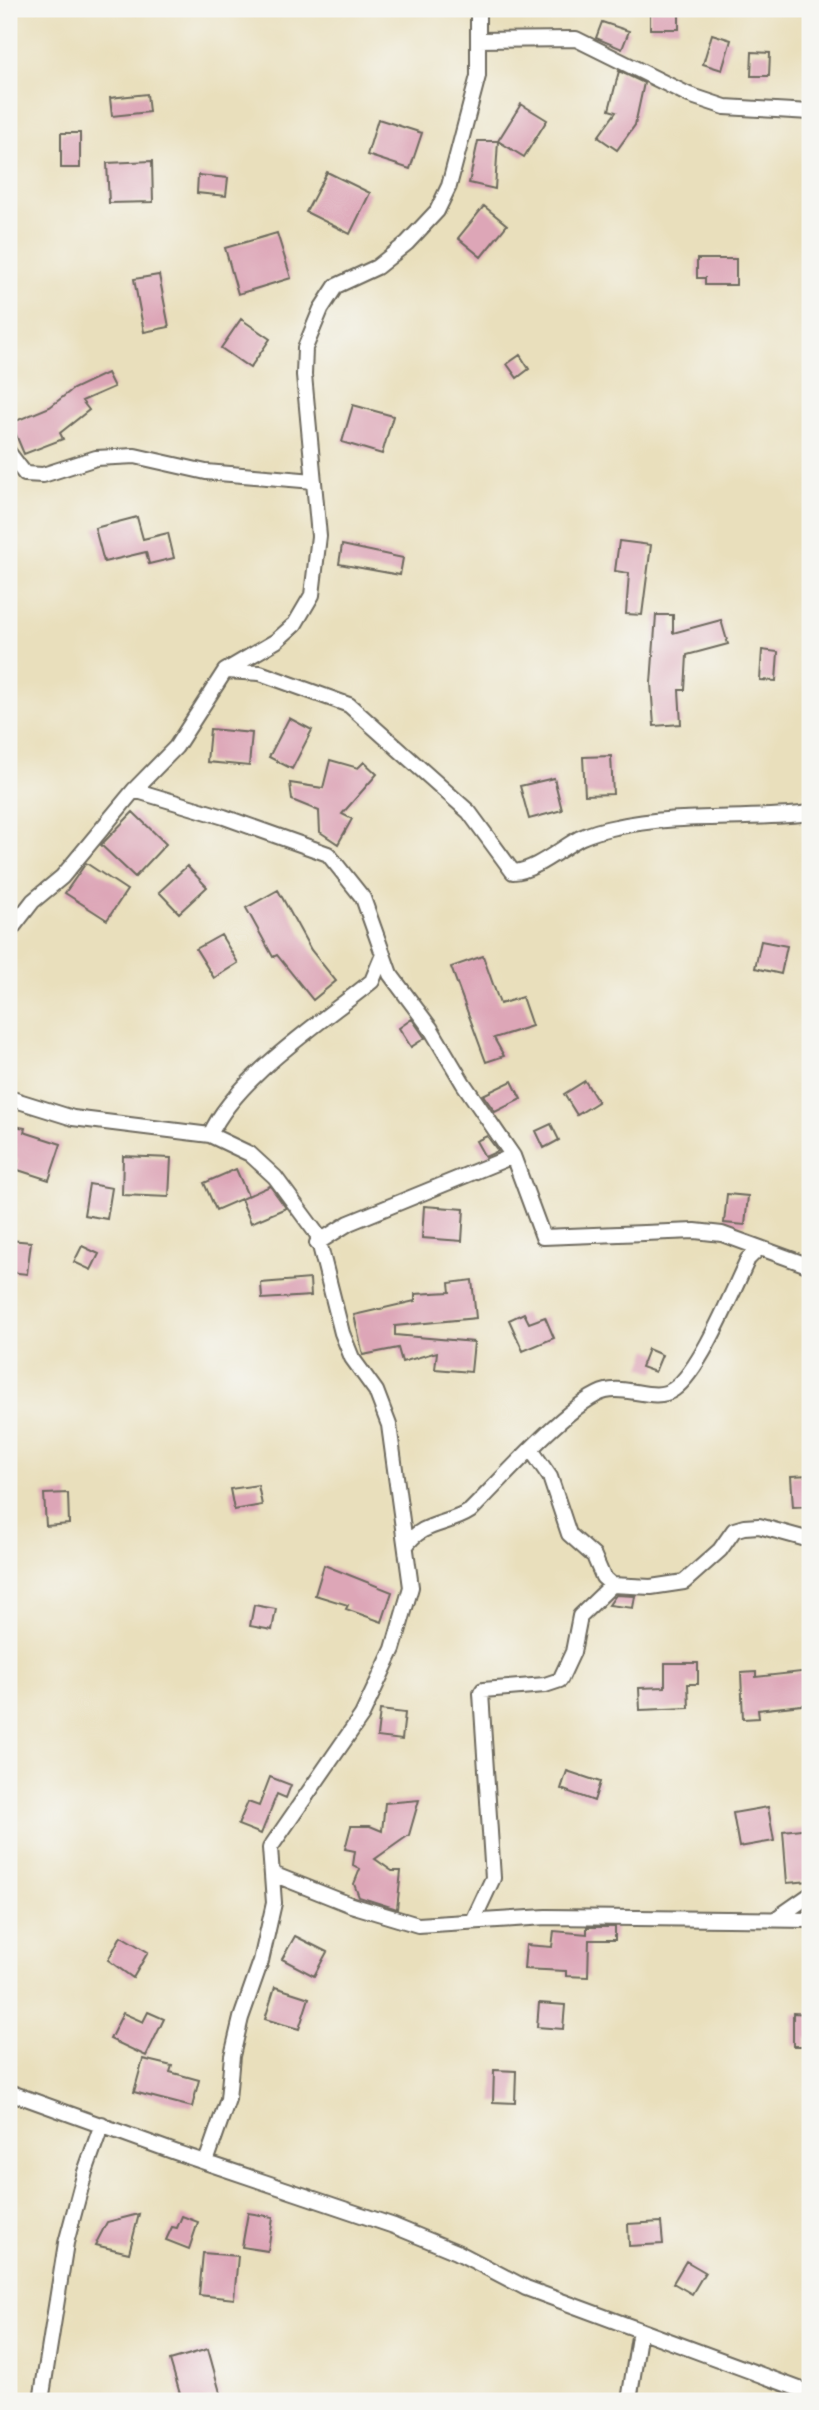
<svg xmlns="http://www.w3.org/2000/svg" width="819" height="2410" font-family="Cardo,serif">
  <style>
    .building { fill: #dda6b7 }
    .lines { fill: none; stroke-linecap: round; stroke-linejoin: round }
    .street-casing { stroke: #6e6a5e; stroke-width: 18 }
    .street { stroke: #fff; stroke-width: 14 }
  </style>
  <rect width="100%" height="100%" fill="#f6f6f2"/>
  <filter id="ink" filterUnits="userSpaceOnUse"><feTurbulence type="fractalNoise" baseFrequency=".0143" numOctaves="2"/><feDisplacementMap in="SourceGraphic" scale="14" xChannelSelector="R" yChannelSelector="G"/><feConvolveMatrix kernelMatrix="1 2 1 2 8 2 1 2 1" color-interpolation-filters="sRGB"/></filter>
  <filter id="wash" filterUnits="userSpaceOnUse"><feTurbulence type="fractalNoise" baseFrequency=".00686" numOctaves="4" result="noise"/><feDisplacementMap in="SourceGraphic" scale="28" xChannelSelector="R" yChannelSelector="G"/><feGaussianBlur stdDeviation="1.57" result="paint"/><feColorMatrix in="noise" values="0 0 0 0 0 0 0 0 0 0 0 0 0 0 0 0 0 1.4 0 .05"/><feComposite in="paint" operator="in"/></filter>
  <g filter="url(#wash)">
    <rect width="100%" height="100%" fill="#e9dfbc"/>
    <g id="blocks">
      <path class="building" d="M650 9H679V29H650Z
        M602 22 629 31 622 49 596 38Z
        M712 34 731 40 722 70 703 64Z
        M752 52 770 53 769 76H751Z
        M619 71 644 83 635 125 617 150 598 137 616 112 609 110Z
        M147 94 149 112 112 116 110 98Z
        M521 104 547 120 524 157 498 141Z
        M378 119 422 133 410 169 367 155Z
        M61 133H80V168H61Z
        M478 141H498L495 189 469 183Z
        M152 161 153 202 109 203 107 163Z
        M327 172 370 193 350 234 306 212Z
        M198 175 228 178 226 196 197 193Z
        M484 206 507 225 481 257 458 238Z
        M277 233 291 278 238 294 225 248Z
        M697 259H736V285H705V278H697Z
        M159 275 169 327 144 332 134 279Z
        M241 319 270 339 250 368 221 348Z
        M520 355 529 369 517 378 507 364Z
        M107 373 114 387 82 401 89 410 60 433 63 439 24 454 11 423 50 407 73 389Z
        M353 405 393 416 382 454 342 442Z
        M137 517 143 539 168 533 174 558 149 564 146 552 104 562 95 528Z
        M619 541 651 545 642 615 626 614 629 573 615 571Z
        M342 545 403 558 400 575 339 564Z
        M656 615H673V633L721 620 728 644 687 655 685 690H679L681 724 654 726 651 683Z
        M762 650 778 652 776 681 760 680Z
        M289 718 312 730 292 769 269 757Z
        M210 729 252 733 249 766 207 762Z
        M611 756 613 794 585 795 583 757Z
        M330 760 358 768 364 762 377 774 342 814 352 819 338 844 320 832 319 811 292 800 290 783 323 788Z
        M554 778 562 810 529 819 520 786Z
        M133 812 166 844 135 877 101 845Z
        M86 863 127 890 107 920 65 893Z
        M187 866 207 887 179 913 159 892Z
        M278 890 311 950 336 981 313 1000 277 955 273 957 246 908Z
        M221 935 238 963 214 978 196 949Z
        M761 941 787 946 781 974 755 968Z
        M483 956 500 1004 522 997 532 1026 494 1038 504 1056 486 1062 451 967Z
        M412 1019 425 1038 411 1047 399 1028Z
        M512 1081 521 1099 495 1112 483 1095Z
        M585 1081 598 1102 577 1115 564 1094Z
        M551 1124 559 1140 544 1148 536 1131Z
        M9 1125 25 1128 24 1132 61 1144 49 1180 15 1169 18 1160 9 1158Z
        M487 1136 498 1151 485 1157 476 1141Z
        M123 1156 171 1158 169 1197 122 1195Z
        M236 1169 248 1196 216 1210 204 1183Z
        M89 1184 112 1188 107 1219 84 1215Z
        M270 1186 286 1208 251 1223 241 1199Z
        M727 1194 748 1196 745 1225 724 1223Z
        M424 1206 464 1209 462 1241 422 1238Z
        M9 1240 31 1242 27 1274 9 1272Z
        M82 1246 99 1254 91 1270 74 1262Z
        M310 1279 311 1296 262 1299 261 1283Z
        M472 1280 476 1318 395 1326V1335L474 1342 471 1372 435 1369 437 1352 402 1362 398 1348 363 1355 354 1315 415 1301V1294L450 1292 449 1283Z
        M524 1313 529 1323 545 1317 554 1338 523 1351 509 1320Z
        M648 1349 662 1355 655 1372 641 1367Z
        M810 1475V1506L793 1507 791 1476Z
        M258 1485 262 1505 234 1510 230 1489Z
        M68 1493 69 1524 46 1526 44 1494Z
        M324 1565 392 1592 382 1622 346 1609 348 1605 315 1595Z
        M616 1595 635 1596 633 1608 609 1605Z
        M254 1605 276 1609 272 1630 250 1626Z
        M665 1663H698V1684H688L689 1708 640 1710 639 1688 665 1687Z
        M810 1671V1704L758 1710 759 1718 743 1719 741 1673 756 1672V1677Z
        M380 1710 405 1713 402 1740 377 1737Z
        M567 1771 600 1782 594 1801 561 1789Z
        M270 1777 291 1785 286 1798 277 1794 261 1834 238 1825 248 1802 259 1806Z
        M419 1800 409 1835 375 1859 392 1871H401L397 1909 359 1897 354 1884 360 1869 353 1865 355 1851 345 1849 351 1826H370L382 1831 385 1803Z
        M768 1807 774 1841 739 1847 733 1813Z
        M810 1828V1881L787 1883 783 1831Z
        M587 1927H615V1940H589L588 1977 566 1976V1971L524 1969 526 1945 552 1947 554 1931 587 1934Z
        M121 1936 148 1952 133 1978 108 1960Z
        M295 1936 327 1952 314 1976 282 1959Z
        M275 1987 309 1998 299 2029 265 2019Z
        M539 2003 565 2005 563 2029 537 2027Z
        M148 2012 164 2019 146 2056 110 2039 123 2013 143 2022Z
        M793 2013 810 2014V2038H806V2046H793Z
        M143 2059 172 2066 170 2072 199 2080 192 2107 134 2092Z
        M494 2070 516 2071 515 2103 493 2102Z
        M248 2213 273 2217 268 2251 242 2247Z
        M139 2214 129 2253 95 2245 107 2222Z
        M182 2216 198 2222 189 2249 166 2240 172 2227 177 2228Z
        M661 2222 663 2244 629 2246 628 2224Z
        M203 2253 238 2256 234 2299 199 2295Z
        M686 2261 705 2272 692 2294 673 2283Z
        M208 2349 221 2396 203 2401H182L170 2360Z"/>
    </g>
  </g>
  <g filter="url(#ink)">
    <use href="#blocks" fill-opacity="0" stroke="#6e6a5e" stroke-width="2"/>
    <g class="lines">
      <defs>
        <path id="street" d="M478 40 576 39 689 95 725 107 810 112
          M9 453 25 474 43 475 96 458 135 456 206 472 314 481
          M226 671 260 673 349 705 469 812 513 872C535 871 561 848 580 838 591 833 605 829 616 827 680 813 746 821 810 813
          M134 790 224 817 328 854 363 898 390 974 431 1029 463 1083 513 1156 543 1237 695 1231 722 1234 810 1266
          M9 932 33 901 62 877 134 790 176 747 225 671 276 641 295 624 312 595 319 536 304 375 305 348 321 309 336 286 377 267 407 243 437 211 449 186 478 76V9
          M9 1098 73 1118 210 1135 250 1154 275 1177 317 1234 342 1333 352 1358 376 1391 389 1425 411 1587 393 1649 362 1715 270 1848 274 1903 261 1961 241 2018 232 2056 228 2099 206 2162
          M210 1135C236 1077 322 1022 372 981L382 957
          M317 1243 349 1223 513 1156
          M532 1451 550 1477 569 1534 594 1556 603 1577 612 1585 651 1587 684 1582 720 1550 734 1530 744 1527 759 1526 810 1540
          M406 1546C421 1522 449 1525 470 1511 498 1484 572 1399 606 1391 628 1385 655 1403 674 1389 701 1370 733 1290 748 1259L759 1248
          M273 1874 351 1905 418 1925 546 1917 810 1920
          M777 1918 810 1895
          M473 1921 493 1878 481 1693 483 1690 545 1685 560 1680 573 1652 580 1616 612 1585
          M9 2092 175 2152 394 2226 457 2252 526 2288 810 2393
          M41 2401 66 2243 85 2172 102 2124
          M629 2401 640 2330"/>
      </defs>
      <use href="#street" class="street-casing"/>
      <use href="#street" class="street"/>
    </g>
  </g>
  <rect width="819" height="2410" fill="none" stroke="#f6f6f2" stroke-width="35"/>
</svg>
